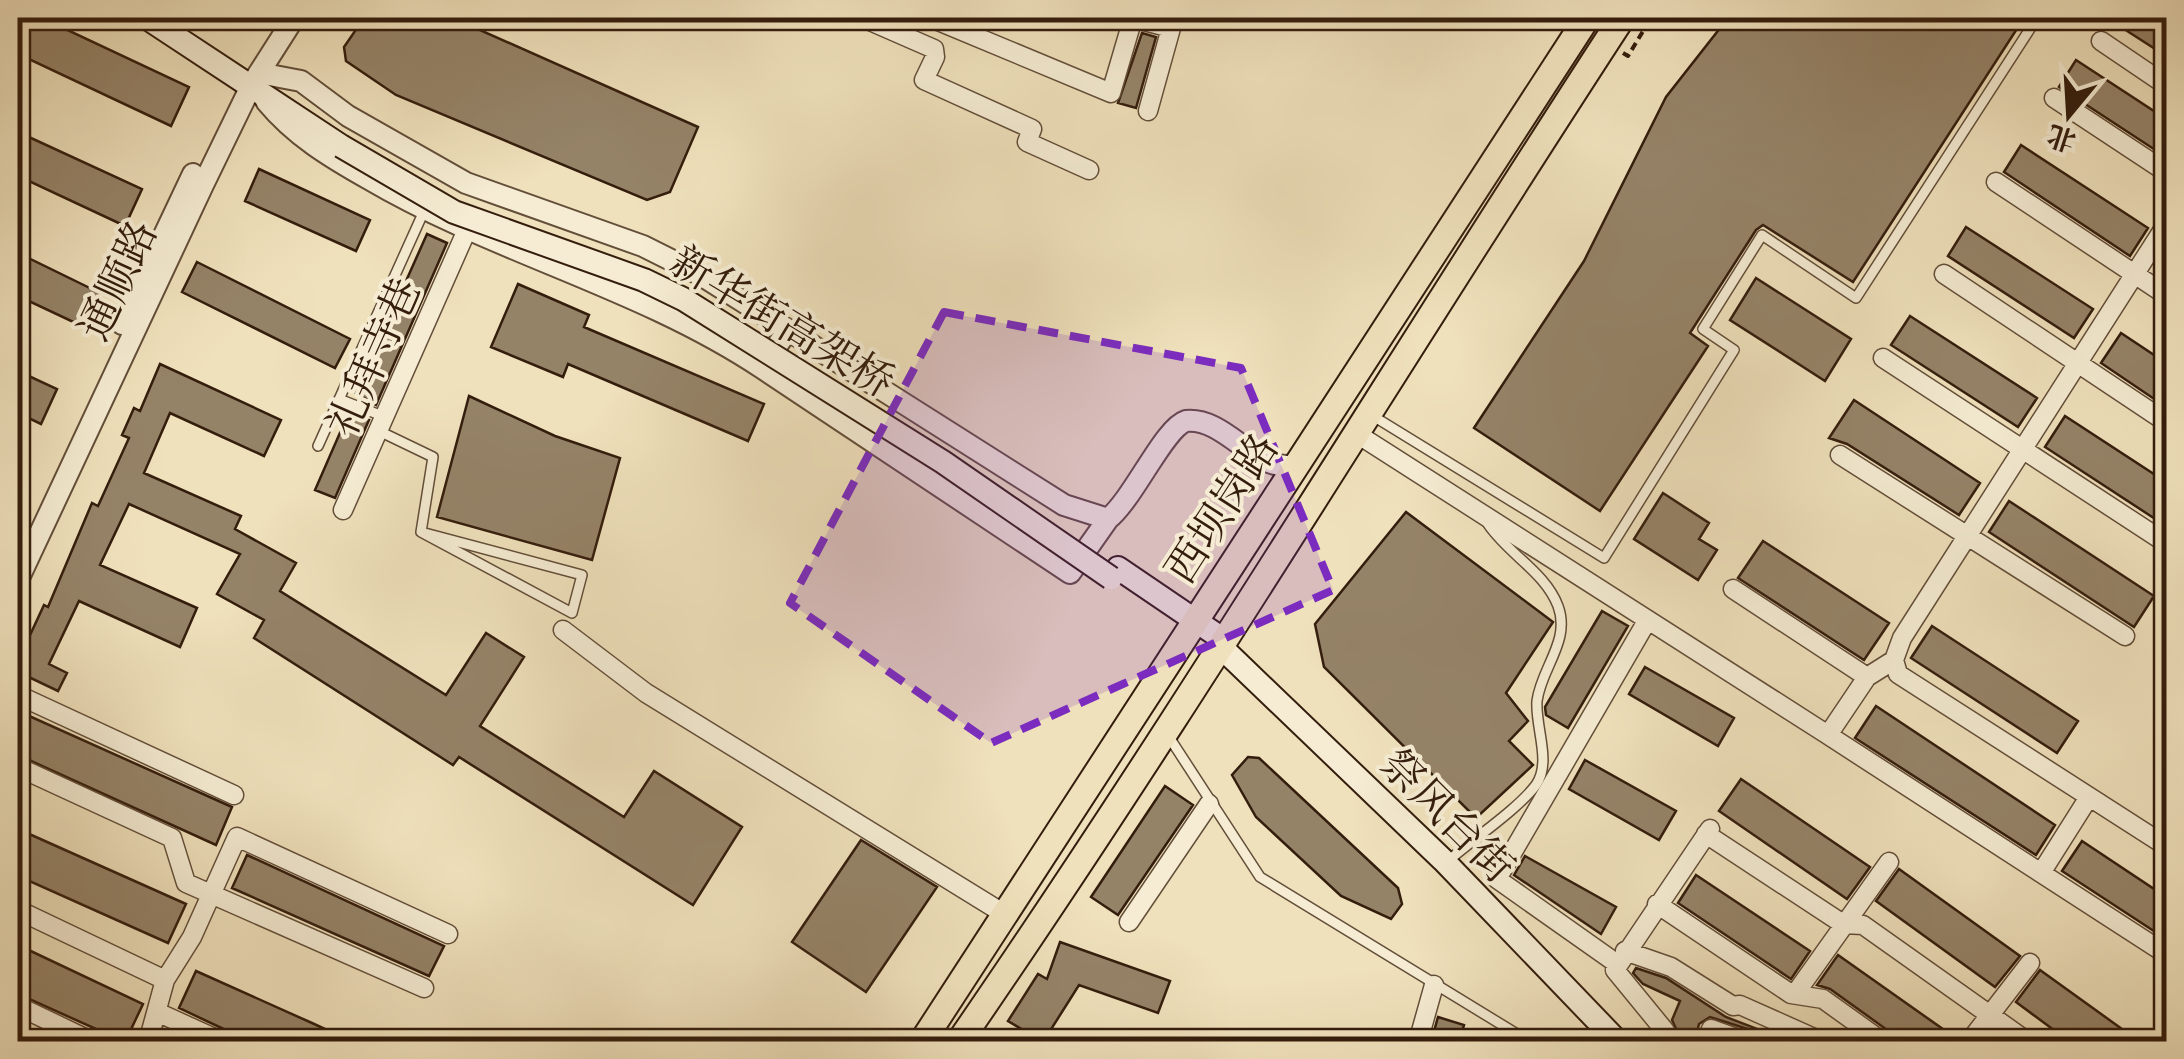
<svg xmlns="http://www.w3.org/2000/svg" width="2184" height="1059" font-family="Cardo,'Noto Serif SC',serif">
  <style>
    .building { fill: #958368; stroke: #341d0d; stroke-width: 2.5 }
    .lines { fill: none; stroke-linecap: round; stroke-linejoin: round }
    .service-casing { stroke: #634e39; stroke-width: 12 }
    .minor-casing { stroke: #634e39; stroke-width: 21 }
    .tertiary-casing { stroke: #634e39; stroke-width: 24 }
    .secondary-casing { stroke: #341d0d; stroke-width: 26 }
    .primary-casing { stroke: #341d0d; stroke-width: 29 }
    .path { stroke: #341d0d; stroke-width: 4; stroke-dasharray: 8 5; stroke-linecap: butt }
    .service { stroke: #f5ecd3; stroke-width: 9 }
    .minor { stroke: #f5ecd3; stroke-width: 18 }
    .tertiary { stroke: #f5ecd3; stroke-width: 20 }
    .secondary { stroke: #f5ecd3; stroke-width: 22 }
    .primary { stroke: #efe1bc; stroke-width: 25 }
    .secondary-bridge-casing { stroke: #341d0d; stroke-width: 26; stroke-linecap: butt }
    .secondary-bridge { stroke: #f5ecd3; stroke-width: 22 }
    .marked { fill: #7b2cbf; fill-opacity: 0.2; stroke: #7b2cbf; stroke-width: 8; stroke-dasharray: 20 12; stroke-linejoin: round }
    .labels { text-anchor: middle; stroke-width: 8; stroke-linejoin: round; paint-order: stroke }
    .street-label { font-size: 42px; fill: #341d0d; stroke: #f5ecd3 }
  </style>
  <rect width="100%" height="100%" fill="#efe1bc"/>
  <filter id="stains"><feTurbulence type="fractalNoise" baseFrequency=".002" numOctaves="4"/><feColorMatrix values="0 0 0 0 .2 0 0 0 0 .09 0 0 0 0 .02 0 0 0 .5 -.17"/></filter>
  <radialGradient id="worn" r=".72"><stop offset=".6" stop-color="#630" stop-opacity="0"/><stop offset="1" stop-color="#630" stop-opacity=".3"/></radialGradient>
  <path class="building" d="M28 18H42L189 87 171 126 18 54V40Z
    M364 18H453L698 127 670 192 647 200 396 95 346 61 344 47Z
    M1728 18H2024L1853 282 1763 225 1756 230 1690 333 1708 346 1600 511 1474 428 1584 261 1666 97Z
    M2107 18H2160L2166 22V56Z
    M1142 33 1156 37 1136 108 1118 103Z
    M2076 60 2166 119V157L2059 87Z
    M18 132 142 189 125 226 18 176Z
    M2021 145 2148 228 2130 256 2004 172Z
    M259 169 370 220 356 251 245 201Z
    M1966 227 2093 309 2074 338 1948 256Z
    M427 234 447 243 376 405 356 393Z
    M18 253 100 293 84 327 18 296Z
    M197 262 350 339 335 368 182 292Z
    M1756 278 1851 339 1825 381 1730 320Z
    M518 284 589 315 584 327 764 404 748 441 568 364 563 377 491 347Z
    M1910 316 2037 398 2018 427 1891 345Z
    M2121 333 2166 363V407L2101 363Z
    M160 364 281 420 264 456 170 413 144 473 241 516 235 529 296 563 280 591 446 695 486 633 524 657 480 726 624 817 654 771 742 827 693 905 459 757 453 765 254 638 264 620 217 594 240 554 129 504 100 565 197 608 180 647 79 601 49 664 67 673 58 691 18 672V661L44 605 48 607 92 503 98 506 129 438 122 435 134 408 140 411Z
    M18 371 57 389 41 424 18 413Z
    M469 396 555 436 620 458 592 560 437 517Z
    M1854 400 1980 483 1959 515 1847 444 1829 438Z
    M349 412 369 420 335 498 315 490Z
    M2065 416 2166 482V526L2045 447Z
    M1663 493 1709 523 1699 539 1717 550 1698 580 1634 539Z
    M2009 501 2154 596 2134 627 1989 532Z
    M1406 512 1553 622 1506 693 1528 721 1509 741 1533 765 1476 818 1324 667 1315 624Z
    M1763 541 1889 623 1864 660 1738 578Z
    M1602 611 1628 626 1568 728 1546 715 1545 707Z
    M1932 626 2078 721 2057 753 1911 658Z
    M1645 667 1734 718 1718 746 1629 694Z
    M1876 706 2055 825 2036 855 1855 738Z
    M18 711 232 807 216 845 18 755Z
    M1248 757 1259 758 1398 888 1402 904 1391 919 1341 896 1256 817 1232 775Z
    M1585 760 1676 811 1659 840 1569 789Z
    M1741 779 1870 867 1847 899 1719 811Z
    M1165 786 1193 805 1118 915 1091 897Z
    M18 829 186 904 168 943 18 876Z
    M861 840 937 887 866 992 792 942Z
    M2082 841 2166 897V939L2062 871Z
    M247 855 444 946 429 976 232 888Z
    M1525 856 1616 907 1601 934 1514 875Z
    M1899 869 2020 956 1995 987 1876 901Z
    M1696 875 1810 951 1791 979 1678 903Z
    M1060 942 1170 981 1158 1013 1079 985 1043 1042 1008 1021 1038 974 1047 979Z
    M18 945 143 1004 125 1042 18 994Z
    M1838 955 1957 1039V1042H1895L1890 1032 1830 989 1817 985Z
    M1636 968 1666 978 1726 1017 1791 1042H1759L1751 1030 1710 1017 1699 1024 1695 1040 1678 1033 1672 1020 1680 1001 1643 984 1633 973Z
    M2040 970 2140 1042H2070L2016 1002Z
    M196 971 312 1023 353 1042H251L230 1032 179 1008Z
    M1438 1017 1464 1025 1459 1042H1431Z"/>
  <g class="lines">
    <defs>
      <path id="service" d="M339 399 385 417
        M1373 416 1604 558 1734 350 1703 329 1762 235 1856 298 2037 18
        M379 431 433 457 421 532 572 613 582 575 421 532
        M318 446 424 211
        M1169 737 1260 877 1530 1042
        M1448 861C1473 839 1517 810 1536 785 1552 762 1535 727 1537 701 1541 668 1571 641 1558 606 1545 572 1508 554 1488 524"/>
      <path id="minor" d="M863 18 934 49 935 57 924 80 1032 129 1027 142 1089 170
        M931 18 1111 93 1133 18 1171 28 1148 111
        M2101 41 2166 85
        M2054 98 2166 172
        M1996 182 2166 295
        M2166 225 1902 638 1894 660 1898 674 2166 846
        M1944 274 2166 422
        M1883 358 2166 543
        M1354 432 1828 735
        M1840 455 2125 636
        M343 510 466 232
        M1733 589 1867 677
        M563 630 646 693 1006 915
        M1894 660 1867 677 1828 735 2166 954
        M18 695 234 795
        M18 767 172 838 186 883 424 988
        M1706 834 1843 924 1863 925 2028 1042
        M2041 873 2089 797
        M1657 904 1791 994 1823 999 1883 1042
        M18 910 165 980 148 1042
        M1129 922 1209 804
        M1625 951 1671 967 1733 1006 1740 1005 1823 1042
        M1616 963 1497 879 1647 621
        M165 980 192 937 237 837 448 934
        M1795 994 1889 862
        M18 1006 93 1042
        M157 1012 223 1042
        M1418 1042 1434 985
        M1665 1042V1031L1615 970 1710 829
        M1707 1042 1711 1029 1747 1042
        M1969 1042 2030 963"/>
      <path id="tertiary" d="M259 73 301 81 348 116 466 183 643 246 701 275 1064 505 1108 519C1134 498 1164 428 1186 421 1227 417 1255 474 1296 465
        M266 101C295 136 330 157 369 179 495 253 640 287 762 368L787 331
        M122 324 193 174
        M762 368 1070 573 1108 519
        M18 580 203 185 252 84 294 18"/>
      <path id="secondary" d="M147 18 341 146
        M1118 568 1224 640
        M1220 646 1443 860 1618 1042"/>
      <path id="primary" d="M922 1042 1587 18
        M959 1042C1190 707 1400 358 1622 18"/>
    </defs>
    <use href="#service" class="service-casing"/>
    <use href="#minor" class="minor-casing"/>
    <use href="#tertiary" class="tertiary-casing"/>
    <use href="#secondary" class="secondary-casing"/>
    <use href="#primary" class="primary-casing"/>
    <path class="path" d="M1623 53 1628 56 1651 18"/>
    <use href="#service" class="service"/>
    <use href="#minor" class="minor"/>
    <use href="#tertiary" class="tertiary"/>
    <use href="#secondary" class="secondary"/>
    <use href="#primary" class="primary"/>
    <defs>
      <path id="secondary-bridge" d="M341 146 454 212 644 280 683 299 943 462 1111 578"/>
    </defs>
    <use href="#secondary-bridge" class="secondary-bridge-casing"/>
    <use href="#secondary-bridge" class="secondary-bridge"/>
  </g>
  <path class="marked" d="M944 312 1241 368 1333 590 991 743 790 603Z"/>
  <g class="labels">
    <g class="street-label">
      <text transform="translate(117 280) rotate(-65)" y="15">通顺路</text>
      <text transform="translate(783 321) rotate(31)" y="15">新华街高架桥</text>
      <text transform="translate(373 357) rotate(-66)" y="15">礼拜寺巷</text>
      <text transform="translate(1221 508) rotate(-57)" y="15">西坝岗路</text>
      <text transform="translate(1448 815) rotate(45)" y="15">祭风台街</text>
    </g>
  </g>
  <rect width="2184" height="1059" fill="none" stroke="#efe1bc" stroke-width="60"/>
  <rect x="20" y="20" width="2144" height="1019" fill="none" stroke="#341d0d" stroke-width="5"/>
  <rect x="30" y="30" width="2124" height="999" fill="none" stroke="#341d0d" stroke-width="2.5"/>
  <g transform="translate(2069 115) rotate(198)" stroke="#f5ecd3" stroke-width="8" paint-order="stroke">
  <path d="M0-8L18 38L0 25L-18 38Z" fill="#341d0d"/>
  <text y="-15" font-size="28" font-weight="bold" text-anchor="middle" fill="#341d0d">北</text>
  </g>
  <rect width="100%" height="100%" filter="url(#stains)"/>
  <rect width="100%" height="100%" fill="url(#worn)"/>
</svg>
